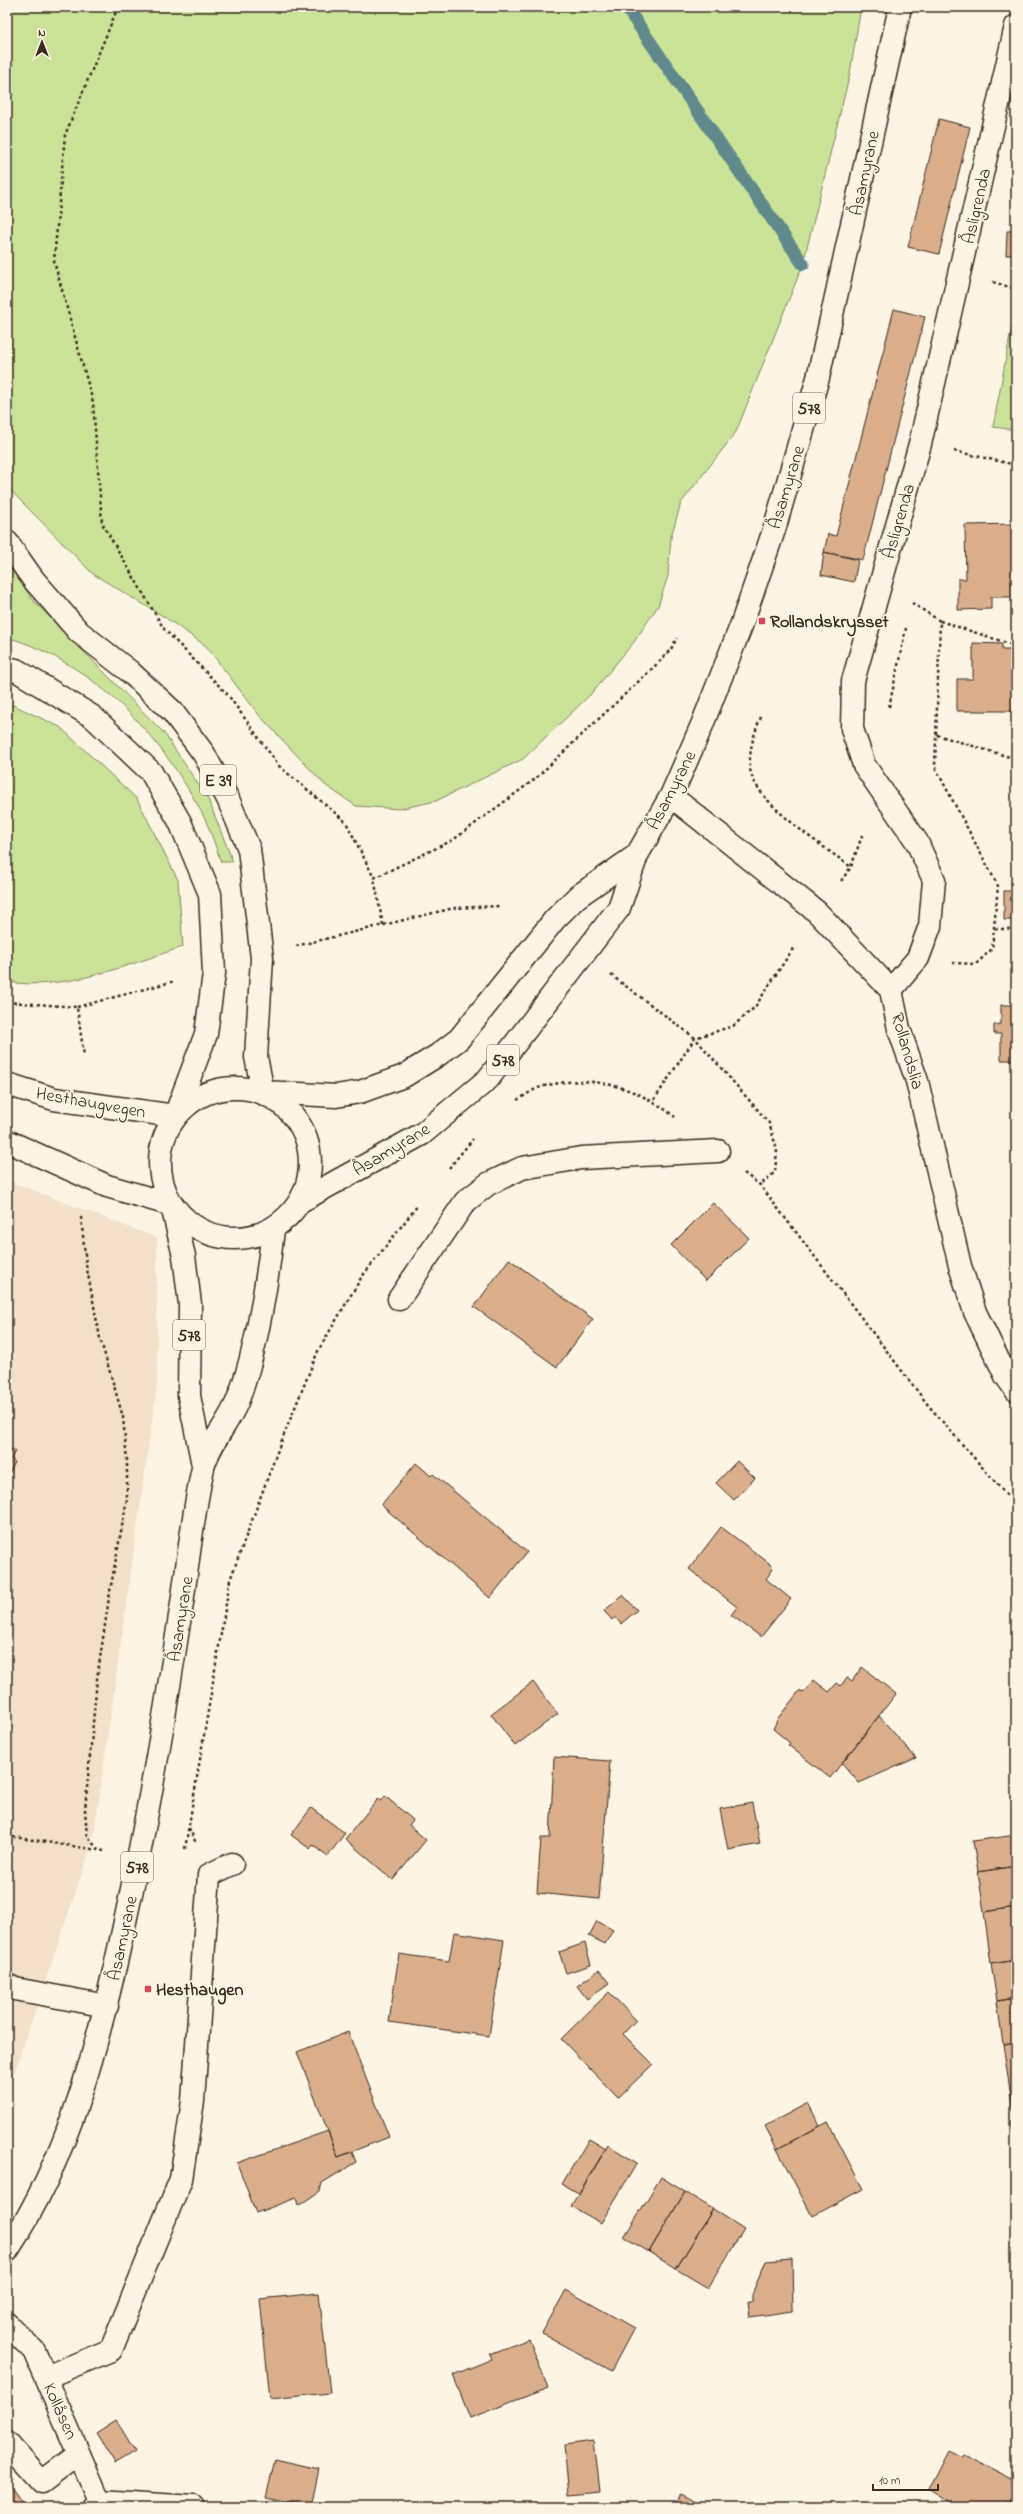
<svg xmlns="http://www.w3.org/2000/svg" width="1023" height="2514" font-family="'Indie Flower',sans-serif">
  <style>
    .built { fill: #f2e0ca }
    .green { fill: #cbe399; stroke: #83865c }
    .lines { fill: none; stroke-linecap: round; stroke-linejoin: round }
    .stream { stroke: #60898c; stroke-width: 13 }
    .building { fill: #dbae8c; stroke: #3b2a1e }
    .service-casing { stroke: #3b2a1e; stroke-width: 25 }
    .minor-casing { stroke: #3b2a1e; stroke-width: 25 }
    .secondary-casing { stroke: #3b2a1e; stroke-width: 25 }
    .primary-casing { stroke: #3b2a1e; stroke-width: 25 }
    .motorway-casing { stroke: #3b2a1e; stroke-width: 25 }
    .path { stroke: #3b2a1e; stroke-width: 2.5; stroke-dasharray: 3 3; stroke-linecap: butt }
    .service { stroke: #fcf5e5; stroke-width: 22 }
    .minor { stroke: #fcf5e5; stroke-width: 22 }
    .secondary { stroke: #fcf5e5; stroke-width: 22 }
    .primary { stroke: #fcf5e5; stroke-width: 22 }
    .motorway { stroke: #fcf5e5; stroke-width: 22 }
    .poi-dot { fill: #d1495b; stroke: #fcf5e5; stroke-width: 1.5 }
    .labels { text-anchor: middle; stroke-width: 3.5; stroke-linejoin: round; paint-order: stroke }
    .shield { fill: #fcf5e5; stroke: #75675a; stroke-width: 1 }
    .shield-label { font-size: 17px; font-weight: bold; fill: #3b2a1e }
    .street-label { font-size: 18px; fill: #3b2a1e; stroke: #fcf5e5 }
    .poi-label { font-size: 18px; font-weight: bold; fill: #3b2a1e; stroke: #fcf5e5; text-anchor: start }
  </style>
  <rect width="100%" height="100%" fill="#fcf5e5"/>
  <filter id="ink" filterUnits="userSpaceOnUse"><feTurbulence type="fractalNoise" baseFrequency=".025" numOctaves="2"/><feDisplacementMap in="SourceGraphic" scale="8" xChannelSelector="R" yChannelSelector="G"/><feConvolveMatrix kernelMatrix="1 2 1 2 8 2 1 2 1" color-interpolation-filters="sRGB"/></filter>
  <g filter="url(#ink)">
    <path class="built" d="M7 1180 157 1238V1386L93 1841 7 2094Z"/>
    <path class="green" d="M7 7H861L850 73 803 264 736 432 681 503 671 537 668 576 658 606 634 642 590 695 523 759 436 801 399 809 356 806 325 785 259 715 206 646 166 618 93 574 12 492 7 478Z
      M1016 304V430L993 427Z
      M7 562 32 599 164 733 208 799 233 862H221C216 848 211 832 205 819 163 737 96 664 7 637Z
      M7 702 60 727 137 799 178 880 183 947C126 965 68 991 7 982Z"/>
    <g class="lines">
      <path class="stream" d="M626 7 803 264"/>
    </g>
    <path class="building" d="M939 119 970 127 939 254 908 247Z
      M1007 231H1016V255H1006Z
      M894 309 925 317 863 560 824 552 828 534 836 536Z
      M1016 524V597H991V609L958 610V579H966L965 525Z
      M824 552 858 560 854 582 821 575Z
      M973 643 1002 644V650H1016V711H957V679H973Z
      M1004 891H1016V920H1004Z
      M1001 1005H1016V1060H1001V1034H994V1025L1001 1024Z
      M713 1203 749 1238 706 1281 671 1245Z
      M509 1259 593 1319 557 1367 474 1307Z
      M7 1447 15 1451 11 1459 15 1462 7 1478Z
      M737 1461 755 1478 734 1500 716 1483Z
      M416 1463 431 1476 433 1474 527 1552 490 1598 381 1505Z
      M721 1527 769 1563 773 1569 766 1579 791 1599 761 1637 731 1615 737 1607 689 1569Z
      M623 1595 637 1610 621 1624 615 1617 612 1620 604 1611Z
      M862 1667 896 1694 830 1778 788 1745 790 1743 773 1729 778 1718 800 1690 803 1693 814 1680 829 1692 837 1683 841 1686 847 1677 852 1681Z
      M533 1682 558 1714 515 1746 491 1714Z
      M879 1716 916 1758 859 1783 842 1763Z
      M554 1757 610 1761 599 1899 537 1893 541 1838H550Z
      M385 1796 413 1820 409 1825 426 1840 393 1880 345 1839 378 1799 381 1801Z
      M752 1803 760 1844 728 1850 720 1809Z
      M311 1808 345 1833 328 1856 313 1845 310 1849 291 1835Z
      M1016 1835V1866L978 1872 973 1841Z
      M1016 1866V1907L984 1912 978 1872Z
      M1016 1907V1960L991 1964 984 1912Z
      M597 1921 613 1930 605 1944 589 1936Z
      M454 1932 504 1940 489 2036 389 2022 399 1954 449 1961Z
      M585 1943 591 1965 566 1973 559 1952Z
      M1016 1960V1998L997 2001 991 1964Z
      M599 1970 609 1983 587 1999 577 1986Z
      M609 1992 636 2020 623 2034 653 2064 618 2098 561 2039Z
      M1016 1998V2042L1003 2044 997 2001Z
      M348 2032 389 2137 338 2157 297 2052Z
      M1016 2042V2111H1013L1003 2044Z
      M808 2103 820 2126 777 2149 765 2126Z
      M1016 2120V2144L1012 2121Z
      M828 2122 863 2189 812 2216 777 2149Z
      M328 2131 338 2157 352 2152 356 2162 322 2183 320 2191 301 2204 298 2205 296 2198 256 2213 237 2163Z
      M589 2139 606 2149 579 2194 562 2184Z
      M608 2145 637 2163 601 2223 571 2206Z
      M661 2177 685 2192 649 2252 624 2237Z
      M685 2192 713 2209 676 2269 649 2252Z
      M713 2209 744 2229 708 2288 676 2269Z
      M792 2259 793 2311 750 2317 748 2301H752V2294L766 2261Z
      M566 2290 634 2328 611 2371 542 2333Z
      M319 2293 330 2393 270 2399 260 2299Z
      M529 2339 548 2388 470 2418 453 2375 492 2359 490 2354Z
      M116 2420 135 2451 115 2463 96 2433Z
      M594 2441 600 2491 569 2494 564 2445Z
      M948 2450 962 2457 963 2454 1016 2481V2489L1008 2505 1004 2503 1002 2507H956L928 2489Z
      M275 2459 319 2469 311 2507 266 2498Z
      M7 2481 25 2507H7Z
      M680 2494 706 2507H674Z
      M1013 2495 1016 2496V2507H1002L1004 2503 1008 2505Z"/>
    <g class="lines">
      <defs>
        <path id="service" d="M399 1299 465 1202 488 1184 522 1168 581 1158 718 1151
          M7 1985 15 1989 107 2006
          M46 2377 111 2350 181 2179 193 2101 209 1875 232 1864
          M7 2443 42 2482 79 2454"/>
        <path id="minor" d="M671 796 817 912 891 990 899 1029 917 1081 960 1266 975 1312 1006 1376 1016 1390
          M891 990 918 958 930 926 934 880 917 842 864 765 852 729 853 681 920 444 1016 26
          M7 2324 34 2351 102 2507
          M93 2507 100 2501 194 2507"/>
        <path id="secondary" d="M7 1084 54 1099 175 1116
          M7 1141 107 1186 172 1205"/>
        <path id="primary" d="M160 1163a75 75 0 1 1 150 0a75 75 0 1 1-150 0Z
          M264 1092 336 1096 360 1092 404 1076 438 1055 459 1039 555 919 577 897 637 855
          M301 1201 422 1134 488 1079 619 908 637 855 671 796 702 725 741 626 774 530 818 378 900 7
          M172 1206 184 1256 190 1304 189 1396 203 1465
          M7 2251C70 2156 99 2041 123 1931 146 1827 164 1722 180 1616 188 1567 192 1516 203 1468 208 1445 228 1424 237 1402 257 1352 267 1283 273 1230"/>
        <path id="motorway" d="M7 542 33 579 79 632 129 671 172 711 204 754 228 799 249 849 262 958 256 1057 263 1092
          M7 668 16 670 93 717 151 772 180 822 210 894 214 973 206 1034 175 1116"/>
      </defs>
      <use href="#service" class="service-casing"/>
      <use href="#minor" class="minor-casing"/>
      <use href="#secondary" class="secondary-casing"/>
      <use href="#primary" class="primary-casing"/>
      <use href="#motorway" class="motorway-casing"/>
      <path class="path" d="M118 7 65 135 54 261 93 402 102 523 164 629 228 695 279 766 346 822 374 878
        M993 282 1016 289
        M954 451 1016 465
        M912 603 940 621 935 767 998 886 992 949 976 964 953 963
        M940 621 1016 646
        M889 707 906 628
        M761 717C754 733 749 750 750 768 753 802 825 847 851 867
        M937 735 1016 759
        M841 881 851 867 863 833
        M383 925 374 878 453 840 535 779 656 665 671 649 677 638
        M995 929H1016
        M296 946 454 908 500 906
        M611 975 695 1038 769 1123 777 1150 775 1172 760 1185
        M7 1002 77 1007 84 1056
        M77 1007 175 981
        M517 1100C525 1096 533 1089 541 1087 590 1073 636 1086 675 1117
        M654 1100 695 1038 733 1026 755 1007 794 947
        M449 1168 473 1139
        M744 1173 760 1185 928 1405 1016 1506
        M81 1217 86 1264 100 1338 123 1417 127 1460V1499L110 1591 97 1679 85 1810 87 1835 98 1850 105 1851
        M189 1828 196 1843
        M7 1836 98 1850
        M185 1849 230 1580 279 1447 318 1351 361 1278 418 1205"/>
      <use href="#service" class="service"/>
      <use href="#minor" class="minor"/>
      <use href="#secondary" class="secondary"/>
      <use href="#primary" class="primary"/>
      <use href="#motorway" class="motorway"/>
    </g>
  </g>
  <g class="poi-dot">
    <rect x="758" y="617" width="8" height="8" rx="2"/>
    <rect x="144" y="1985" width="8" height="8" rx="2"/>
  </g>
  <g class="labels">
    <g class="shield">
      <rect x="793" y="393" width="32" height="30" rx="3"/>
      <rect x="200" y="765" width="36" height="30" rx="3"/>
      <rect x="487" y="1045" width="32" height="30" rx="3"/>
      <rect x="173" y="1320" width="32" height="30" rx="3"/>
      <rect x="121" y="1852" width="32" height="30" rx="3"/>
    </g>
    <g class="shield-label">
      <text x="809" y="414">578</text>
      <text x="218" y="786">E 39</text>
      <text x="503" y="1066">578</text>
      <text x="189" y="1341">578</text>
      <text x="137" y="1873">578</text>
    </g>
    <g class="street-label">
      <text transform="translate(864 173) rotate(-78)" y="6">Åsamyrane</text>
      <text transform="translate(976 206) rotate(-77)" y="6">Åsligrenda</text>
      <text transform="translate(786 487) rotate(-73)" y="6">Åsamyrane</text>
      <text transform="translate(898 521) rotate(-74)" y="6">Åsligrenda</text>
      <text transform="translate(671 790) rotate(-63)" y="6">Åsamyrane</text>
      <text transform="translate(908 1051) rotate(74)" y="6">Rollandslia</text>
      <text transform="translate(91 1102) rotate(10)" y="6">Hesthaugvegen</text>
      <text transform="translate(391 1149) rotate(-31)" y="6">Åsamyrane</text>
      <text transform="translate(180 1619) rotate(-81)" y="6">Åsamyrane</text>
      <text transform="translate(122 1938) rotate(-78)" y="6">Åsamyrane</text>
      <text transform="translate(61 2411) rotate(66)" y="6">Kollåsen</text>
    </g>
    <g class="poi-label">
      <text x="770" y="627">Rollandskrysset</text>
      <text x="156" y="1995">Hesthaugen</text>
    </g>
  </g>
  <rect width="1023" height="2514" fill="none" stroke="#fcf5e5" stroke-width="24"/>
  <rect x="12" y="12" width="999" height="2490" fill="none" stroke="#3b2a1e" stroke-width="1.5" filter="url(#ink)"/>
  <g transform="translate(42 42)" stroke="#fcf5e5" stroke-width="3" paint-order="stroke">
  <path d="M0-3L7 15L0 10L-7 15Z" fill="#3b2a1e"/>
  <text y="-6" font-size="11" font-weight="bold" text-anchor="middle" fill="#3b2a1e">N</text>
  </g>
  <path d="M873 2484v6h65v-6" fill="none" stroke="#3b2a1e" stroke-width="2"/>
  <text x="879" y="2484" font-size="12" fill="#3b2a1e" stroke="#fcf5e5" stroke-width="3" paint-order="stroke">10 m</text>
</svg>
